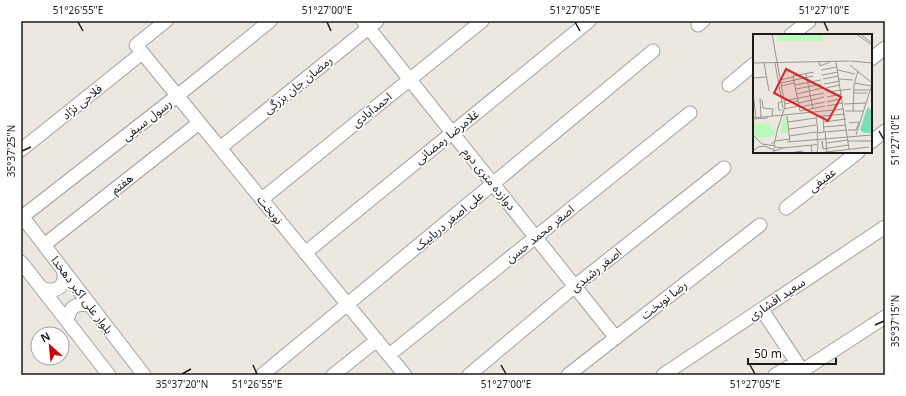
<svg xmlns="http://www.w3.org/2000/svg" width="906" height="396" font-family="'Noto Sans','Noto Sans Arabic',sans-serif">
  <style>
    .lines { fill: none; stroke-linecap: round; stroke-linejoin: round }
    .minor-casing { stroke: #a2a2a2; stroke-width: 15 }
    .minor { stroke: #fff; stroke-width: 13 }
    .ticks { fill: none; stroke: #1b1b1b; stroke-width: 1.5 }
    .labels { text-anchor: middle; stroke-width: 3.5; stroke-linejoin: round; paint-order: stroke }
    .street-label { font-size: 12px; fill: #1b1b1b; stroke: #fff }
    .inset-road { fill: none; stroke: #999691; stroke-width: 1 }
    .view { fill: #d62828; fill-opacity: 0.15; stroke: #d62828; stroke-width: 2 }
    .inset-edge { fill: none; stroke: #1b1b1b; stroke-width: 2 }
    .neatline { fill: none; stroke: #1b1b1b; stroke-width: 1.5 }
    .ticks-label { font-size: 10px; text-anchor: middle; fill: #1b1b1b }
  </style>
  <rect width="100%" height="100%" fill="#ede8df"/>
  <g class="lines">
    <defs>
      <path id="minor" d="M166 21 136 45 405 375
        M363 21 616 338
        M698 25 703 21
        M791 35 809 21
        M871 59 885 48
        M729 85 754 64
        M871 142 885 131
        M220 148 377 21
        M21 150 142 53
        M262 199 482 21
        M786 208 858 152
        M21 215 144 375
        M22 217 177 96 270 21
        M44 245 199 123
        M305 253 589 21
        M21 262 109 375
        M42 288C45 289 49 291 52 290 63 289 65 280 64 271
        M762 310 805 375
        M67 321C70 306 75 303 90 305
        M389 355 690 113
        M802 371 885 317
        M262 375 653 51
        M333 375 377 340
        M469 375 575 286 724 168
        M568 375 760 225
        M663 375 885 227
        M775 375 792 365 798 375"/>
    </defs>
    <use href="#minor" class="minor-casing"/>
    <use href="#minor" class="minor"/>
  </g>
  <path class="ticks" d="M78 22 83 31M327 22 331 31M575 22 580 31M824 22 828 31M879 131 884 140M22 151 31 147M875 325 884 321M253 365 257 374M501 365 506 374M750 365 755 374M182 374 191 369"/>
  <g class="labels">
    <g class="street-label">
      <text transform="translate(298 85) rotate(-39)" y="4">رمضان جان بزرگی</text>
      <text transform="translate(82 102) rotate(-39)" y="4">فلاحی نژاد</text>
      <text transform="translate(372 110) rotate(-39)" y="4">احمدآبادی</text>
      <text transform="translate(147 120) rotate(-38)" y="4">رسول سیفی</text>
      <text transform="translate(447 137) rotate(-39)" y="4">غلامرضا رمضانی</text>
      <text transform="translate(489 179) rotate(51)" y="4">دوازده متری دوم</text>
      <text transform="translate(822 180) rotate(-38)" y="4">عفیفی</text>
      <text transform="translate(122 184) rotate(-38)" y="4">هفتم</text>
      <text transform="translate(270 210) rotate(51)" y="4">نوبخت</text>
      <text transform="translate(449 221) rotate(-40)" y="4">علی اصغر دریابیک</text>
      <text transform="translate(540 234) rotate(-39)" y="4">اصغر محمد حسن</text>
      <text transform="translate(596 270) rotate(-39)" y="4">اصغر رشیدی</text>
      <text transform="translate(82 295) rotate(53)" y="4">بلوار علی اکبر دهخدا</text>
      <text transform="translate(777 299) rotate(-34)" y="4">سعید افشاری</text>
      <text transform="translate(664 300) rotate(-38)" y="4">رضا نوبخت</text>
    </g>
  </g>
  <g transform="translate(753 34)">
    <rect width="119" height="119" fill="#ede8df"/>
    <path d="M24 0H76V1H70V7H25ZM34 83 35 99H27L30 84ZM0 86 3 90 15 89 22 98 21 102 4 104 0 100Z" fill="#b9fabb"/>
    <path d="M114 74 119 75V95L118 99H111L107 96Z" fill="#7adfb3"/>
    <path class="inset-road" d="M19 0 32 72 25 94M103 0 119 11M107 0 119 9M98 27 119 29M66 28 67 32 77 28M83 28 96 115M0 29 97 27M11 29 16 57M22 29 30 74M97 31 119 49M68 36 84 33M85 36 102 40M61 38 40 42 47 77 72 72M53 40 60 75M69 41 85 38M0 44 13 43M70 45 86 42M86 45 100 46M27 46 40 43M28 49 60 42M102 49 118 52M71 50 87 47M42 51 68 46M28 52 41 49M73 54 87 51M43 55 69 50M101 56H117M74 58 98 55M0 59 3 84M101 59H114M44 60 69 54M74 63 89 60M7 64 8 83M9 66 10 74 20 75 19 82M31 67 71 59M74 68 90 64M46 69 71 63M32 70 45 67M91 70 113 69M74 72 90 69M47 73 72 68M31 75 46 72M29 76H26L25 69 29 68M92 77H110M100 77 101 51 105 37M34 82 37 108M63 82H70L71 98 65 99ZM70 82 92 80M0 84 91 75M0 85 15 84M35 88 63 84M71 88 93 85M71 93 93 91M36 95 63 91M95 96H103L106 88 96 89M64 97 65 111M72 97 74 118M72 98 94 96M0 101 9 110 23 112M103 101 119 50M36 102 63 98M95 107H119M34 108 119 101M73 109 95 106M18 110 22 107 37 105M21 111 25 93M30 114 59 111M70 114 69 107 70 115 95 111M0 117 5 113 12 112 20 116M20 119 21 115 22 113 30 114 21 117M36 119 50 117M59 119 58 112 63 110 65 112 64 119M65 119 116 113"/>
    <path class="view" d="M33 35 88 63 75 87 21 59Z"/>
    <rect width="119" height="119" class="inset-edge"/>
  </g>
  <rect width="906" height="396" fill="none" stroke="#ffffff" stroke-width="44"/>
  <g transform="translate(50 346) rotate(333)"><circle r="19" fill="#ffffff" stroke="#a4a4a4"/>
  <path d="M0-3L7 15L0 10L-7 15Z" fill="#c5000a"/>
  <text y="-6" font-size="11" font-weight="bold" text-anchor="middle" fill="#1b1b1b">N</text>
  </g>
  <path d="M748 358v6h88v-6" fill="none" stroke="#1b1b1b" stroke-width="2"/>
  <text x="754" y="358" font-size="12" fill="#1b1b1b" stroke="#ffffff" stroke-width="3" paint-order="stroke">50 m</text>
  <rect x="22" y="22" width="862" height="352" class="neatline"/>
  <g class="ticks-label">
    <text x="78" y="14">51°26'55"E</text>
    <text x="327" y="14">51°27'00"E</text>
    <text x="575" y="14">51°27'05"E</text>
    <text x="824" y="14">51°27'10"E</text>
    <text transform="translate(895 140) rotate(-90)" y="4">51°27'10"E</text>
    <text transform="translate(11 151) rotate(-90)" y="4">35°37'25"N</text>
    <text transform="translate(895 321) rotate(-90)" y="4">35°37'15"N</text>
    <text x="182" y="388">35°37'20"N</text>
    <text x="257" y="388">51°26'55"E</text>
    <text x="506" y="388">51°27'00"E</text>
    <text x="755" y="388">51°27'05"E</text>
  </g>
</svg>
